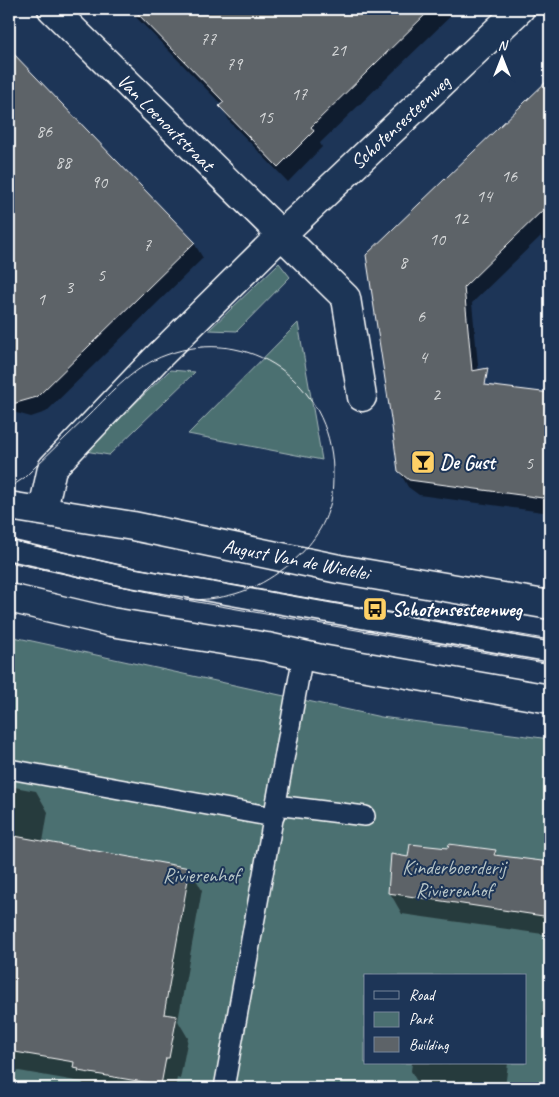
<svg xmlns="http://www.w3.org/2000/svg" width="559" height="1097" font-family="Caveat,sans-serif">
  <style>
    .green { fill: #4b6f71; stroke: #a5b7b8; fill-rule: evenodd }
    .shadow { fill: #0007 }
    .building { fill: #5d6368; stroke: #fff }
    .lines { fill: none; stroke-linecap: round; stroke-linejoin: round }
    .lane-casing { stroke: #fff; stroke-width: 22 }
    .street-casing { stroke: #fff; stroke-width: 31 }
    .secondary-casing { stroke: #fff; stroke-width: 31 }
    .lane { stroke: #1d3557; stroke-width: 19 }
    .street { stroke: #1d3557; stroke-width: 28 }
    .secondary { stroke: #1d3557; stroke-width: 28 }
    .tram { stroke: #fff; stroke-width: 1 }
    .labels { text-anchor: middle; stroke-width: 4; stroke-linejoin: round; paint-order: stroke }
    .number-label { font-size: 18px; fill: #d6d8d9 }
    .street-label { font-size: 20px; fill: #fff; stroke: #1d3557 }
    .poi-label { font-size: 20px; font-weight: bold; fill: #fff; stroke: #1d3557; text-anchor: start }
    .park-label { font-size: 20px; fill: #b7c5c6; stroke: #1d3557 }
  </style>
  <rect width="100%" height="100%" fill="#1d3557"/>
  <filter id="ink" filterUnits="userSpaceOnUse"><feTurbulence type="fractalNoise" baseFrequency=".02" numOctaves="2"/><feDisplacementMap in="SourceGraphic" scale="10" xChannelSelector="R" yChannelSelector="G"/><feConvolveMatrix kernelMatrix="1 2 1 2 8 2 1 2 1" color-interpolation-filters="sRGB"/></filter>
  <g filter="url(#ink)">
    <path class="green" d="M279 263 290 277 237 331 209 330Z
      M298 323 322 460 188 434Z
      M170 370 195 372 109 455 85 451Z
      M9 636 381 717 550 739V1088H9ZM365 976H525V1063H365Z"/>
    <path class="shadow" d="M128 9H259L263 13 264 9H458L320 143 322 147 288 182 230 122 221 106 222 105Z
      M9 53 194 243 203 258 46 412 31 417 9 411Z
      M515 112 550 149V296L541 236 472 303 480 385 550 395V513L419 495 408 487 399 471Z
      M9 786 36 791 48 812 43 842 190 869 202 890 178 1021 188 1038 180 1079 177 1078 175 1088H86L82 1082 19 1071 12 1074H9Z
      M449 850 495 851 498 857 550 864V935L402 914 390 893 409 858Z
      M550 960V1028L542 1015Z
      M412 1063H508L505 1088 420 1087 411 1071Z"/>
    <path class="building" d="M133 9H431L311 127 314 131 278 167 219 106 224 102Z
      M9 49 195 242 37 397 9 405Z
      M550 78V203L464 287 472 371 488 368 485 385 550 393V499L409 480 398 471 391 419 366 255Z
      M9 835 190 868 164 1014 177 1016 169 1058H166L161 1085 78 1071 79 1069 73 1068 74 1062 9 1051Z
      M410 844 448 848 449 844 496 850 494 855 550 862V917L388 893 391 854 408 857Z"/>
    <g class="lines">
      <defs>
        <path id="lane" d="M9 550 122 576 550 652
          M9 769 274 817
          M276 805 365 816
          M224 1088 303 655"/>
        <path id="street" d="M52 9 346 298 362 397
          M43 510 52 468 155 360 281 235 520 9"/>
        <path id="secondary" d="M9 506 133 526 339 569 550 605
          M9 598 111 622 267 647 321 659 550 699"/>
      </defs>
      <use href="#lane" class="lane-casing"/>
      <use href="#street" class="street-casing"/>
      <use href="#secondary" class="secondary-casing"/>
      <use href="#lane" class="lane"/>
      <use href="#street" class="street"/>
      <use href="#secondary" class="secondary"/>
      <path class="tram" d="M9 488 24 478C45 457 67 436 89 415 112 392 135 366 166 355 249 324 331 383 333 470 333 484 333 499 328 511 320 536 300 558 279 572 250 593 222 600 186 600
        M9 540 124 566 550 640
        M9 562 186 600 550 664"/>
    </g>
  </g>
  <defs>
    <symbol id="bar-square" viewBox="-11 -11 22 22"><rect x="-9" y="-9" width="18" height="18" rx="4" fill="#ffd166" stroke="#1d3557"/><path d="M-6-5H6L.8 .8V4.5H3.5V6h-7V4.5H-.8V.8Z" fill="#111"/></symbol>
    <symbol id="bus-square" viewBox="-11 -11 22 22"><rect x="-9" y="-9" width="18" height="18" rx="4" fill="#ffd166" stroke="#1d3557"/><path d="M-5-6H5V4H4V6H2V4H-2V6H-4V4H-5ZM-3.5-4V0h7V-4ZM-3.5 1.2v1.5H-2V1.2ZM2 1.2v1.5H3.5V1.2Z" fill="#111"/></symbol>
  </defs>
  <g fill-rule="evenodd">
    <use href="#bar-square" x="409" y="448" width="28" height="28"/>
    <use href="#bus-square" x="361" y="595" width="28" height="28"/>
  </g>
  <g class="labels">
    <g class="number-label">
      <text x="208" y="45">77</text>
      <text x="338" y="56">21</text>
      <text x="234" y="70">79</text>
      <text x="299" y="100">17</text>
      <text x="265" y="123">15</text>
      <text x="44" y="137">86</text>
      <text x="63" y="168">88</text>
      <text x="509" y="182">16</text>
      <text x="99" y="188">90</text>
      <text x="484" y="202">14</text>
      <text x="460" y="224">12</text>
      <text x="437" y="245">10</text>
      <text x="147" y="251">7</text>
      <text x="403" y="268">8</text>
      <text x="101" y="281">5</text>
      <text x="69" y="293">3</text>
      <text x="41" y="305">1</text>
      <text x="421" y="322">6</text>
      <text x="423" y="363">4</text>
      <text x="436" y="400">2</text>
      <text x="529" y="469">5</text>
    </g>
    <g class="street-label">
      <text transform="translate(166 122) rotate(45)" y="7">Van Loenoutstraat</text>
      <text transform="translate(400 122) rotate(-43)" y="7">Schotensesteenweg</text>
      <text transform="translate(296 559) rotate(11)" y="7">August Van de Wielelei</text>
    </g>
    <g class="poi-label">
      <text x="440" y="469">De Gust</text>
      <text x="392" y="616">Schotensesteenweg</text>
    </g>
    <g class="park-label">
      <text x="454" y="874">Kinderboerderij<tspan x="454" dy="23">Rivierenhof</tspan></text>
      <text x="201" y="882">Rivierenhof</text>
    </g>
  </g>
  <rect width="559" height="1097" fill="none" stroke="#1d3557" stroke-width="30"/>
  <rect x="15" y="15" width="529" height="1067" fill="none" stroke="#fff" stroke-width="2" filter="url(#ink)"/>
  <rect x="364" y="974" width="162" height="90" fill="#1d3557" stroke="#77869a"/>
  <rect x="374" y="991" width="25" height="8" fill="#1d3557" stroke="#77869a"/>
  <text x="409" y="1000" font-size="15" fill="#ffffff">Road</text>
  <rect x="374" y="1012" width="25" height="15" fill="#4b6f71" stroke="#77869a"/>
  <text x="409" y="1024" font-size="15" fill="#ffffff">Park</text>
  <rect x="374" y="1037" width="25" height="15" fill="#5d6368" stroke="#77869a"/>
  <text x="409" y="1050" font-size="15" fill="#ffffff">Building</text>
  <g transform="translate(502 58)" stroke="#1d3557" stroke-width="4" paint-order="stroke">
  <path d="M0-4L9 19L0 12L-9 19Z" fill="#ffffff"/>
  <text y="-8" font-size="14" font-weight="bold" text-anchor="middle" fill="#ffffff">N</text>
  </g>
</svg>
